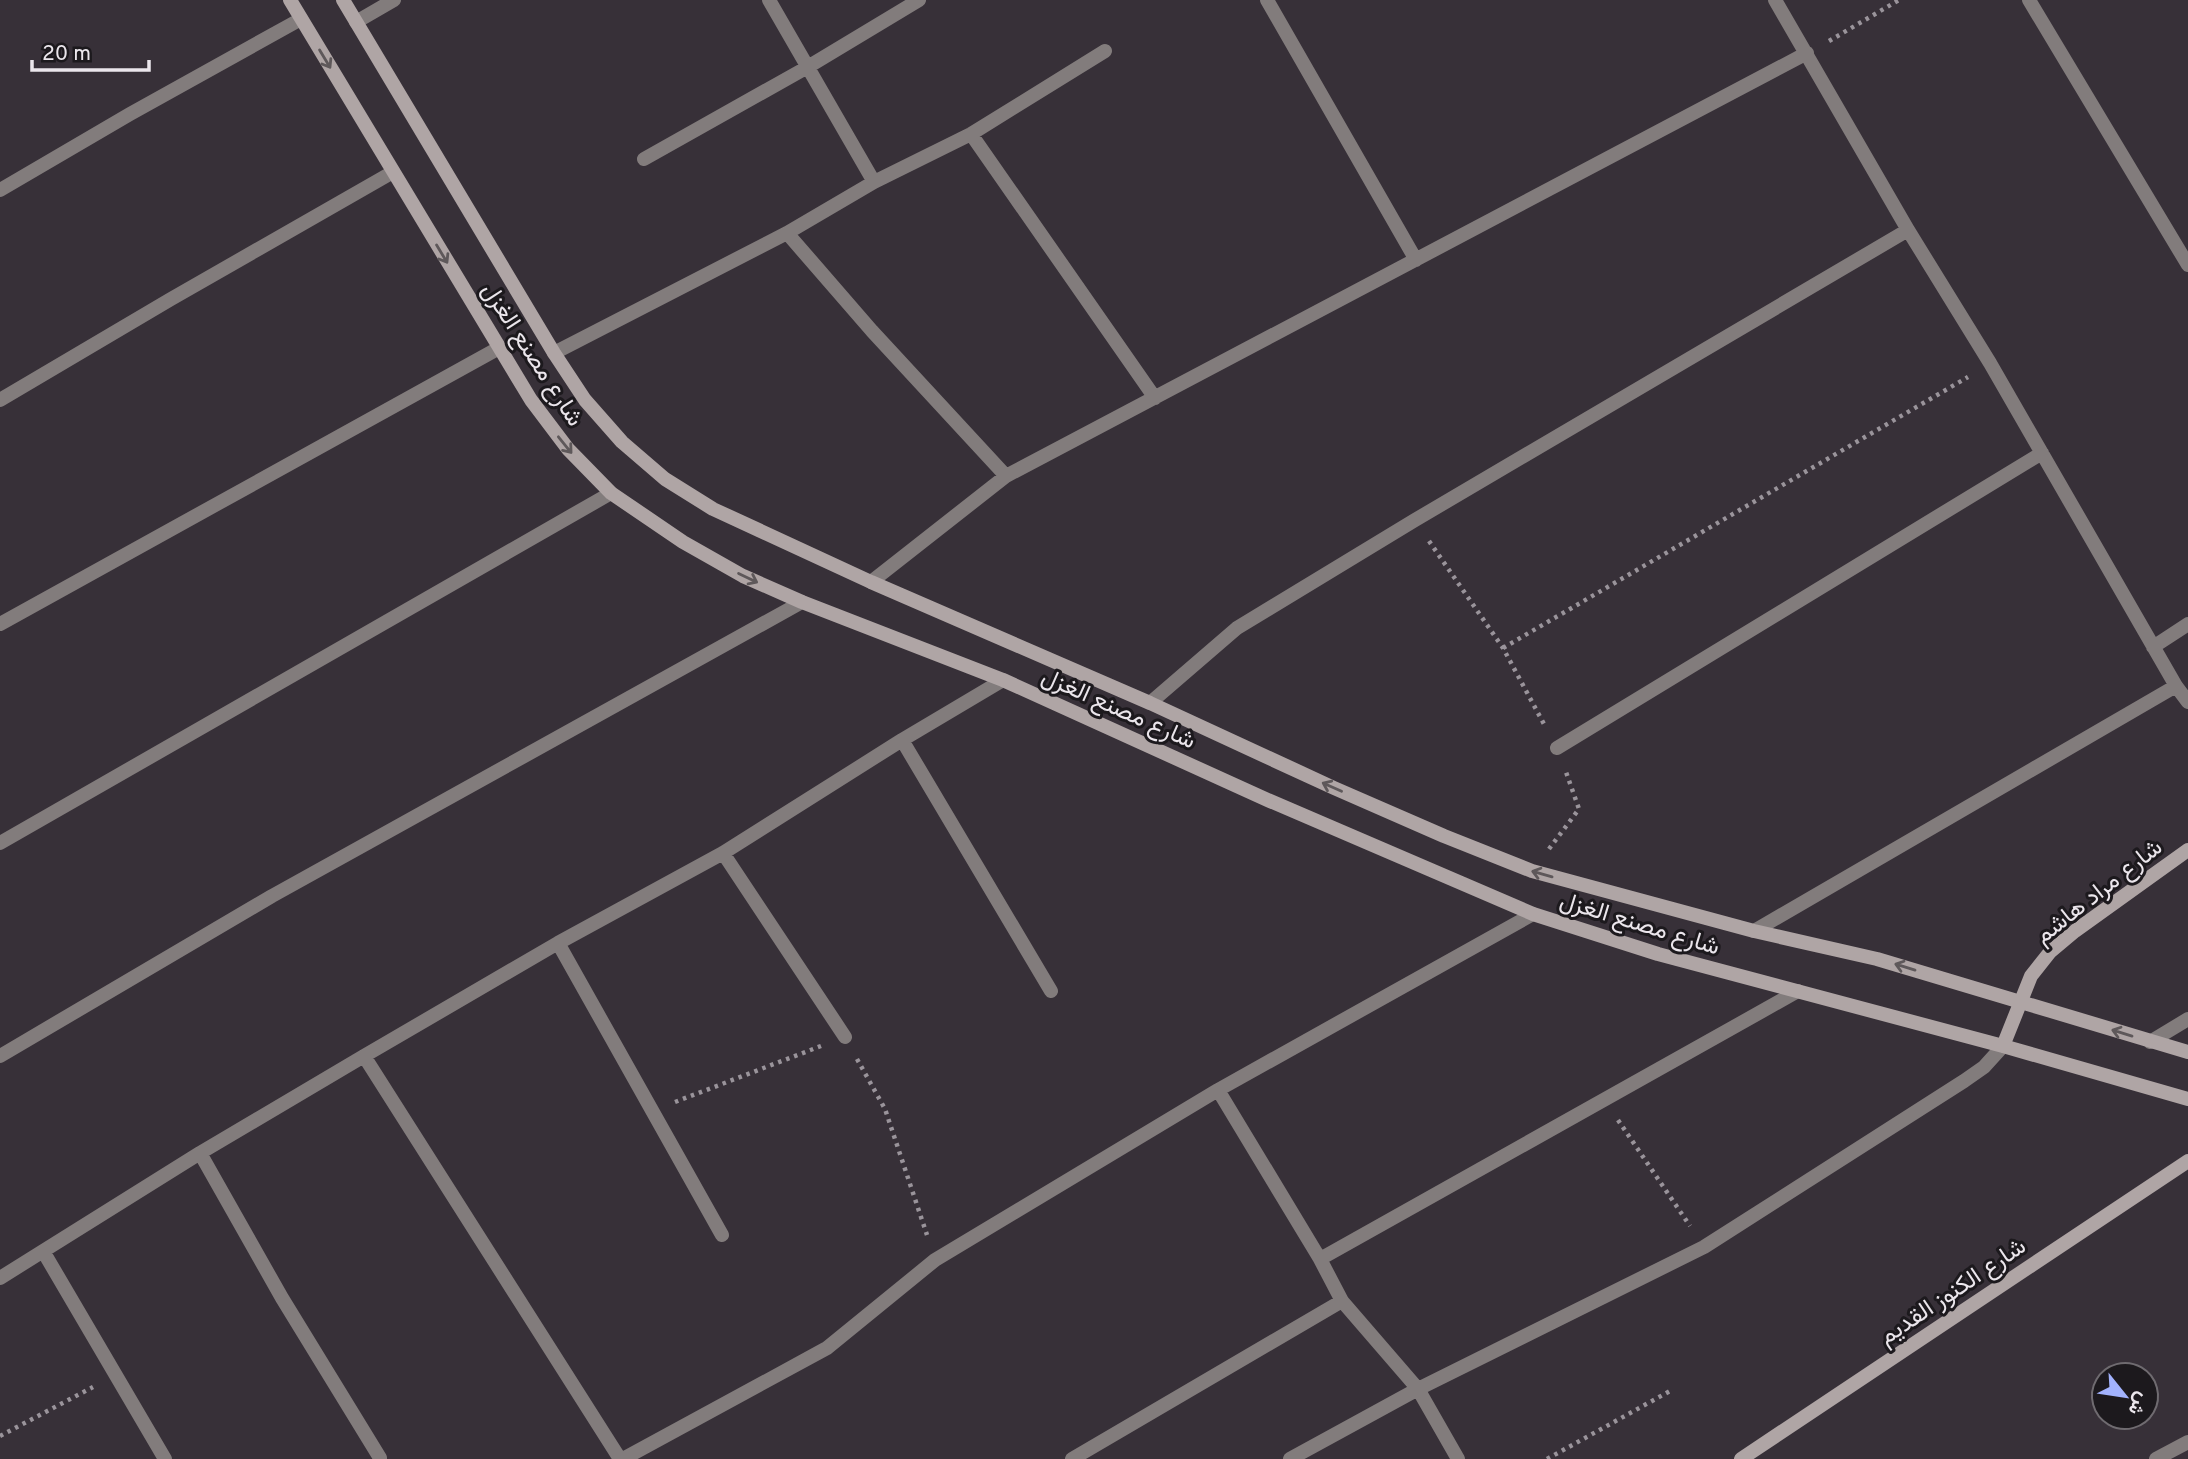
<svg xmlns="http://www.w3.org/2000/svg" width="2188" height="1459" font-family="Overpass,Vazirmatn,sans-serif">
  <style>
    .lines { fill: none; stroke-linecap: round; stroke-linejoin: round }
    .path { stroke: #9a949b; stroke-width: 4.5; stroke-dasharray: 3.5 5; stroke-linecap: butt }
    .street { stroke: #827c7c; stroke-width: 14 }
    .secondary { stroke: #afa5a5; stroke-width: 14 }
    .oneway { stroke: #5e585a }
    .labels { text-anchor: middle; stroke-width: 6; stroke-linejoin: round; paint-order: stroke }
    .street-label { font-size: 24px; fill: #ebe6ec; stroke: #1c191d }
  </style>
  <rect width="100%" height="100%" fill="#373038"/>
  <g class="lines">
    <path class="path" d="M1829 41 1899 0
      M1429 541 1503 648 1545 726
      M1503 648 1968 377
      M1549 849 1579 809 1566 772
      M857 1059 885 1109 927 1235
      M675 1102 821 1046
      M1618 1120 1690 1226
      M0 1436 93 1387
      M1547 1459 1670 1391"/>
    <path class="street" d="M769 0 874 182
      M1267 0 1416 260
      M2029 0 2188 265
      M356 22 394 0
      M971 134 1155 398
      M644 159 806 68 919 0
      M0 190 130 114 301 19
      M787 233 872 331 1006 476
      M554 353 787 233 874 182 971 134 1105 51
      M0 400 171 299 393 172
      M871 582 1006 476 1807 53
      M0 624 499 348
      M2153 647 2188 624
      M2176 686 2188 702
      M1150 703 1237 628 1415 520 1908 230
      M902 740 1051 991
      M1557 748 2042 453
      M0 843 611 493
      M723 853 845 1037
      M1754 931 2176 686 1990 363 1908 230 1775 0
      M558 943 722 1235
      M2150 1042 2188 1019
      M0 1056 272 896 802 602
      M364 1056 620 1459
      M1218 1090 1320 1259 1342 1301 1418 1389 1458 1459
      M200 1153 282 1298 380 1458
      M43 1251 165 1459
      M1320 1259 1798 991
      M0 1278 200 1153 364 1056 558 943 723 853 902 740 1003 680
      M623 1459 827 1348 935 1260 1218 1090 1533 914
      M1072 1459 1342 1301
      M1290 1459 1418 1389 1704 1247 1964 1081 1984 1067 2003 1046
      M2156 1459 2188 1442"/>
    <path class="secondary" d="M290 0 531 400 568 449 611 493 683 542 743 576 802 602 1003 680 1270 801 1533 914 1658 954 2003 1046 2188 1099
      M343 0 554 353 585 400 622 442 665 479 713 509 871 582 1150 703 1334 788 1444 836 1532 871 1754 931 1877 959 2188 1052
      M2003 1046 2031 976 2050 952 2075 931 2188 850
      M1741 1459 2188 1161"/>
  </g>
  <defs><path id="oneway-shaft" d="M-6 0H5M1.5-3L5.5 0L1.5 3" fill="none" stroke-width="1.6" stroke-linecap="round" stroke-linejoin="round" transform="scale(1.75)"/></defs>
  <g class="oneway">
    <use href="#oneway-shaft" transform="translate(325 59) rotate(59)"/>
    <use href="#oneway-shaft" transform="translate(442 254) rotate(59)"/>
    <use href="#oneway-shaft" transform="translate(565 445) rotate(51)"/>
    <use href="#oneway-shaft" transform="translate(748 578) rotate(26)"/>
    <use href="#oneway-shaft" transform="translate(1332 787) rotate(-156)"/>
    <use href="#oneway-shaft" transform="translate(1542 874) rotate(-164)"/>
    <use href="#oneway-shaft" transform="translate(1905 967) rotate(-163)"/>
    <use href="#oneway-shaft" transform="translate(2122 1033) rotate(-163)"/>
  </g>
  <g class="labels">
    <g class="street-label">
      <text transform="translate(533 354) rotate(57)" y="8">شارع مصنع الغزل</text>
      <text transform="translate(1119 708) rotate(24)" y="8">شارع مصنع الغزل</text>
      <text transform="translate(2098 891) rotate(-38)" y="8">شارع مراد هاشم</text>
      <text transform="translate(1640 923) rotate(17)" y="8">شارع مصنع الغزل</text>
      <text transform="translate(1952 1291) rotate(-34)" y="8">شارع الكنوز القديم</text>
    </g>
  </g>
  <g transform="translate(2125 1396) rotate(120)"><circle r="33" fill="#1c191d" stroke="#6f6b70" stroke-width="2"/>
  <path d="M0-5L12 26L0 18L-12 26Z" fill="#a2b2fd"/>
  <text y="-10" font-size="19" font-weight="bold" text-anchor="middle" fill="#ebe6ec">ش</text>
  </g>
  <path d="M32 60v10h117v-10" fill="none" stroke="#ebe6ec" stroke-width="3.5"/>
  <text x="42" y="60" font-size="21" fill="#ebe6ec" stroke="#1c191d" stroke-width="5" paint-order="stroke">20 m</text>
</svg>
